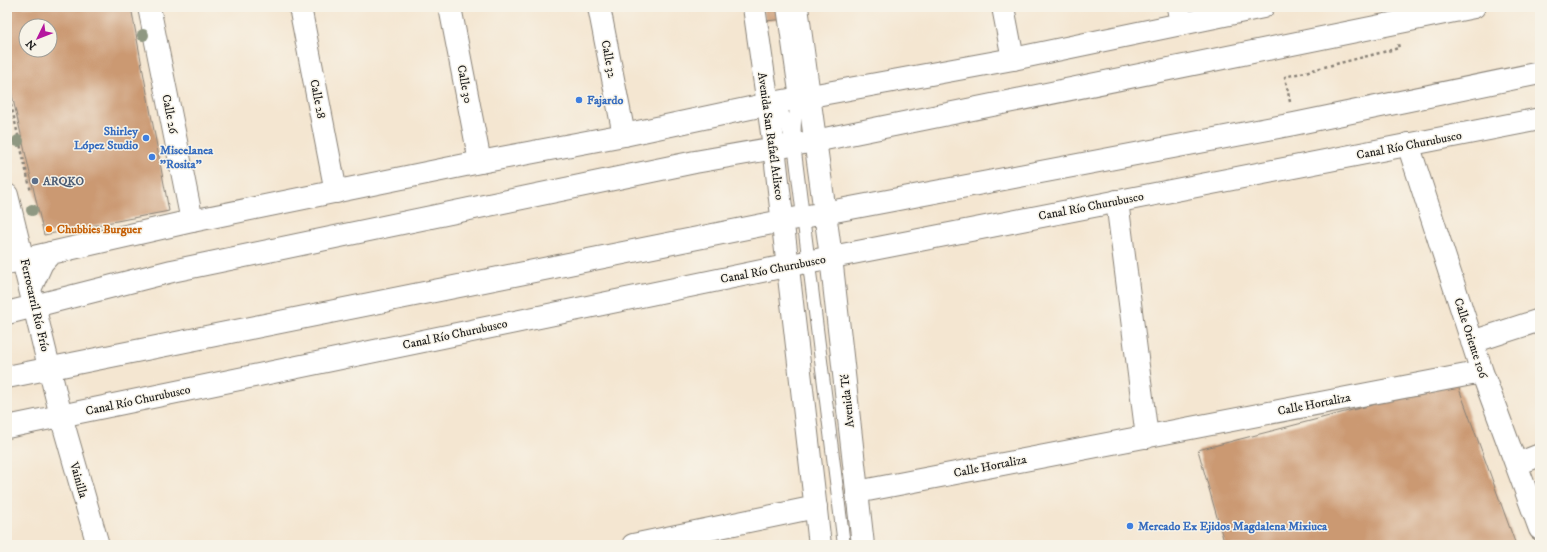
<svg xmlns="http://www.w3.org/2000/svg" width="1547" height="552" font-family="'IM FELL DW Pica',serif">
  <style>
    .building { fill: #cb9972; fill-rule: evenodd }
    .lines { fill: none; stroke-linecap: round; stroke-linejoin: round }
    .lane-casing { stroke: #888176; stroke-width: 14 }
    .street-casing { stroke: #888176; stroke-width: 24 }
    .secondary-casing { stroke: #888176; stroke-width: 24 }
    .primary-casing { stroke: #888176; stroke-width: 24 }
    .path { stroke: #888176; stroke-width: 2.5; stroke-dasharray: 3 3; stroke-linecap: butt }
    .lane { stroke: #fff; stroke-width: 12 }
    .street { stroke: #fff; stroke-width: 22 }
    .secondary { stroke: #fff; stroke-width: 22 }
    .primary { stroke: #fff; stroke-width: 22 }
    .tree { fill: #8f9882 }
    .shop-dot { fill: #3f7fe0; stroke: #f7f3e8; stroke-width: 1.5 }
    .service-dot { fill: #5c6f8a; stroke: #f7f3e8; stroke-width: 1.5 }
    .food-dot { fill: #e8710a; stroke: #f7f3e8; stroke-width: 1.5 }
    .labels { text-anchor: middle; stroke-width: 3; stroke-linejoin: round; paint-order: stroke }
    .street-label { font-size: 12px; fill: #1c1c1c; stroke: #f7f3e8 }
    .shop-label { font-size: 12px; font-weight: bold; fill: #366cbe; stroke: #f7f3e8; text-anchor: start }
    .service-label { font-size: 12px; font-weight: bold; fill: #4e5e75; stroke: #f7f3e8; text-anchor: start }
    .food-label { font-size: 12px; font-weight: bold; fill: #c56008; stroke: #f7f3e8; text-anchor: start }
  </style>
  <rect width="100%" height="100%" fill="#f7f3e8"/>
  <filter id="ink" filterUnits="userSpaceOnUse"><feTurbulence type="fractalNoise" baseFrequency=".025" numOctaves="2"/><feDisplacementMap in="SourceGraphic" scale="8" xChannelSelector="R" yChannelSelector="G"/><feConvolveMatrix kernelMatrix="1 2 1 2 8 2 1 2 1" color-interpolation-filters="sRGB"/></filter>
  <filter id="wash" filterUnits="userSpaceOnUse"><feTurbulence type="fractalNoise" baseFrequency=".012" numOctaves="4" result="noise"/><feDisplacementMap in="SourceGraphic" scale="16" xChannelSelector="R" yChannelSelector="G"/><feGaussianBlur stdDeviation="0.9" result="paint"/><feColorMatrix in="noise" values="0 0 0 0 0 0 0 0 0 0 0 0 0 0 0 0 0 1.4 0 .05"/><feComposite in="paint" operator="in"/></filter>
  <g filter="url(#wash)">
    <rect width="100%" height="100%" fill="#f4e6d1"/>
    <g id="blocks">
      <path class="building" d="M7 7H131L169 211 44 235 7 73ZM26 26H50V50H26Z
        M763 7H785L787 19 765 21Z
        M1457 383 1516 545H1225L1198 450Z"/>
    </g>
  </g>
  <g filter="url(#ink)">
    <use href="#blocks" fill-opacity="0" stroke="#888176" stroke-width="1"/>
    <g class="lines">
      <defs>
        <path id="lane" d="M783 7 796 99 794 144 844 545
          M777 97 792 140"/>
        <path id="street" d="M149 7 192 221
          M300 7 336 192
          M450 7 480 162
          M599 7 624 135
          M1003 7 1013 59
          M1178 7 1181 24
          M1408 144 1482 372 1540 529
          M1117 201 1147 437
          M1472 342 1540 320
          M1517 464 1540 455
          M857 492 1482 372
          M633 545 816 507"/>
        <path id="secondary" d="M7 263 192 221 480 162 624 135 778 102 1013 59 1263 7
          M7 427 786 266 1540 119"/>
        <path id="primary" d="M754 7 774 147 820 545
          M797 7 831 257 863 545
          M7 195 61 416 98 545
          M31 287 42 263 51 253
          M7 313 172 271 695 162 815 141 1474 7
          M7 377 782 221 1294 124 1540 73"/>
      </defs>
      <use href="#lane" class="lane-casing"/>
      <use href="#street" class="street-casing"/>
      <use href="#secondary" class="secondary-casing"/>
      <use href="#primary" class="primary-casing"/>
      <path class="path" d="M7 87 31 192
        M1290 102 1285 77 1399 48 1398 44"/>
      <use href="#lane" class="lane"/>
      <use href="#street" class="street"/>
      <use href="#secondary" class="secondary"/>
      <use href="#primary" class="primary"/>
    </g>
    <g class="tree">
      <circle cx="143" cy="35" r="6"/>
      <circle cx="18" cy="141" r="6"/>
      <circle cx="32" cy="210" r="6"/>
    </g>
  </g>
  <g class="shop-dot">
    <circle cx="579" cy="100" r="4"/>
    <circle cx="146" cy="138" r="4"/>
    <circle cx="152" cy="157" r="4"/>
    <circle cx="1130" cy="526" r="4"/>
  </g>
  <circle class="service-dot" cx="35" cy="181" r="4"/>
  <circle class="food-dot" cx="49" cy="229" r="4"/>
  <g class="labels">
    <g class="street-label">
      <text transform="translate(609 59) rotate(79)" y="4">Calle 32</text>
      <text transform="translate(465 84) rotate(79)" y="4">Calle 30</text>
      <text transform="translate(318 99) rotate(79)" y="4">Calle 28</text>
      <text transform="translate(170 114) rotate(79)" y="4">Calle 26</text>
      <text transform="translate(771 136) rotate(82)" y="4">Avenida San Rafaél Atlixco</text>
      <text transform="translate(1409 145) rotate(-11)" y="4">Canal Río Churubusco</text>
      <text transform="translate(1091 206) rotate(-11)" y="4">Canal Río Churubusco</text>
      <text transform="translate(773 269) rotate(-11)" y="4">Canal Río Churubusco</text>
      <text transform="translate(35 305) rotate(77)" y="4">Ferrocarril Río Frío</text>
      <text transform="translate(455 334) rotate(-12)" y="4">Canal Río Churubusco</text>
      <text transform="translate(1471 338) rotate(72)" y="4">Calle Oriente 106</text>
      <text transform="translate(138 400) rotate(-12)" y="4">Canal Río Churubusco</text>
      <text transform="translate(847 401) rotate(-96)" y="4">Avenida Té</text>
      <text transform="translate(1314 404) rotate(-11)" y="4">Calle Hortaliza</text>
      <text transform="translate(990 466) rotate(-11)" y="4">Calle Hortaliza</text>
      <text transform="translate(79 480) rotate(74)" y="4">Vainilla</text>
    </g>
    <g class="shop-label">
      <text x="587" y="104">Fajardo</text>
      <text x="138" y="135" text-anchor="end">Shirley<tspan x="138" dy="14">López Studio</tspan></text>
      <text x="160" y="154">Miscelanea<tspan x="160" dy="14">"Rosita"</tspan></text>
      <text x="1138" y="530">Mercado Ex Ejidos Magdalena Mixiuca</text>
    </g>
    <g class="service-label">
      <text x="43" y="185">ARQKO</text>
    </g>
    <g class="food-label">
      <text x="57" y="233">Chubbies Burguer</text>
    </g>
  </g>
  <rect width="1547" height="552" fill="none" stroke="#f7f3e8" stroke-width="24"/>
  <g transform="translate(38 38) rotate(227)"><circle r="19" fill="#f7f3e8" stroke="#9f9d96"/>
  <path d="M0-3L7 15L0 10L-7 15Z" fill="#b5179e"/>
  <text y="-6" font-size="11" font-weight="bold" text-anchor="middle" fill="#1c1c1c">N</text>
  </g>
</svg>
